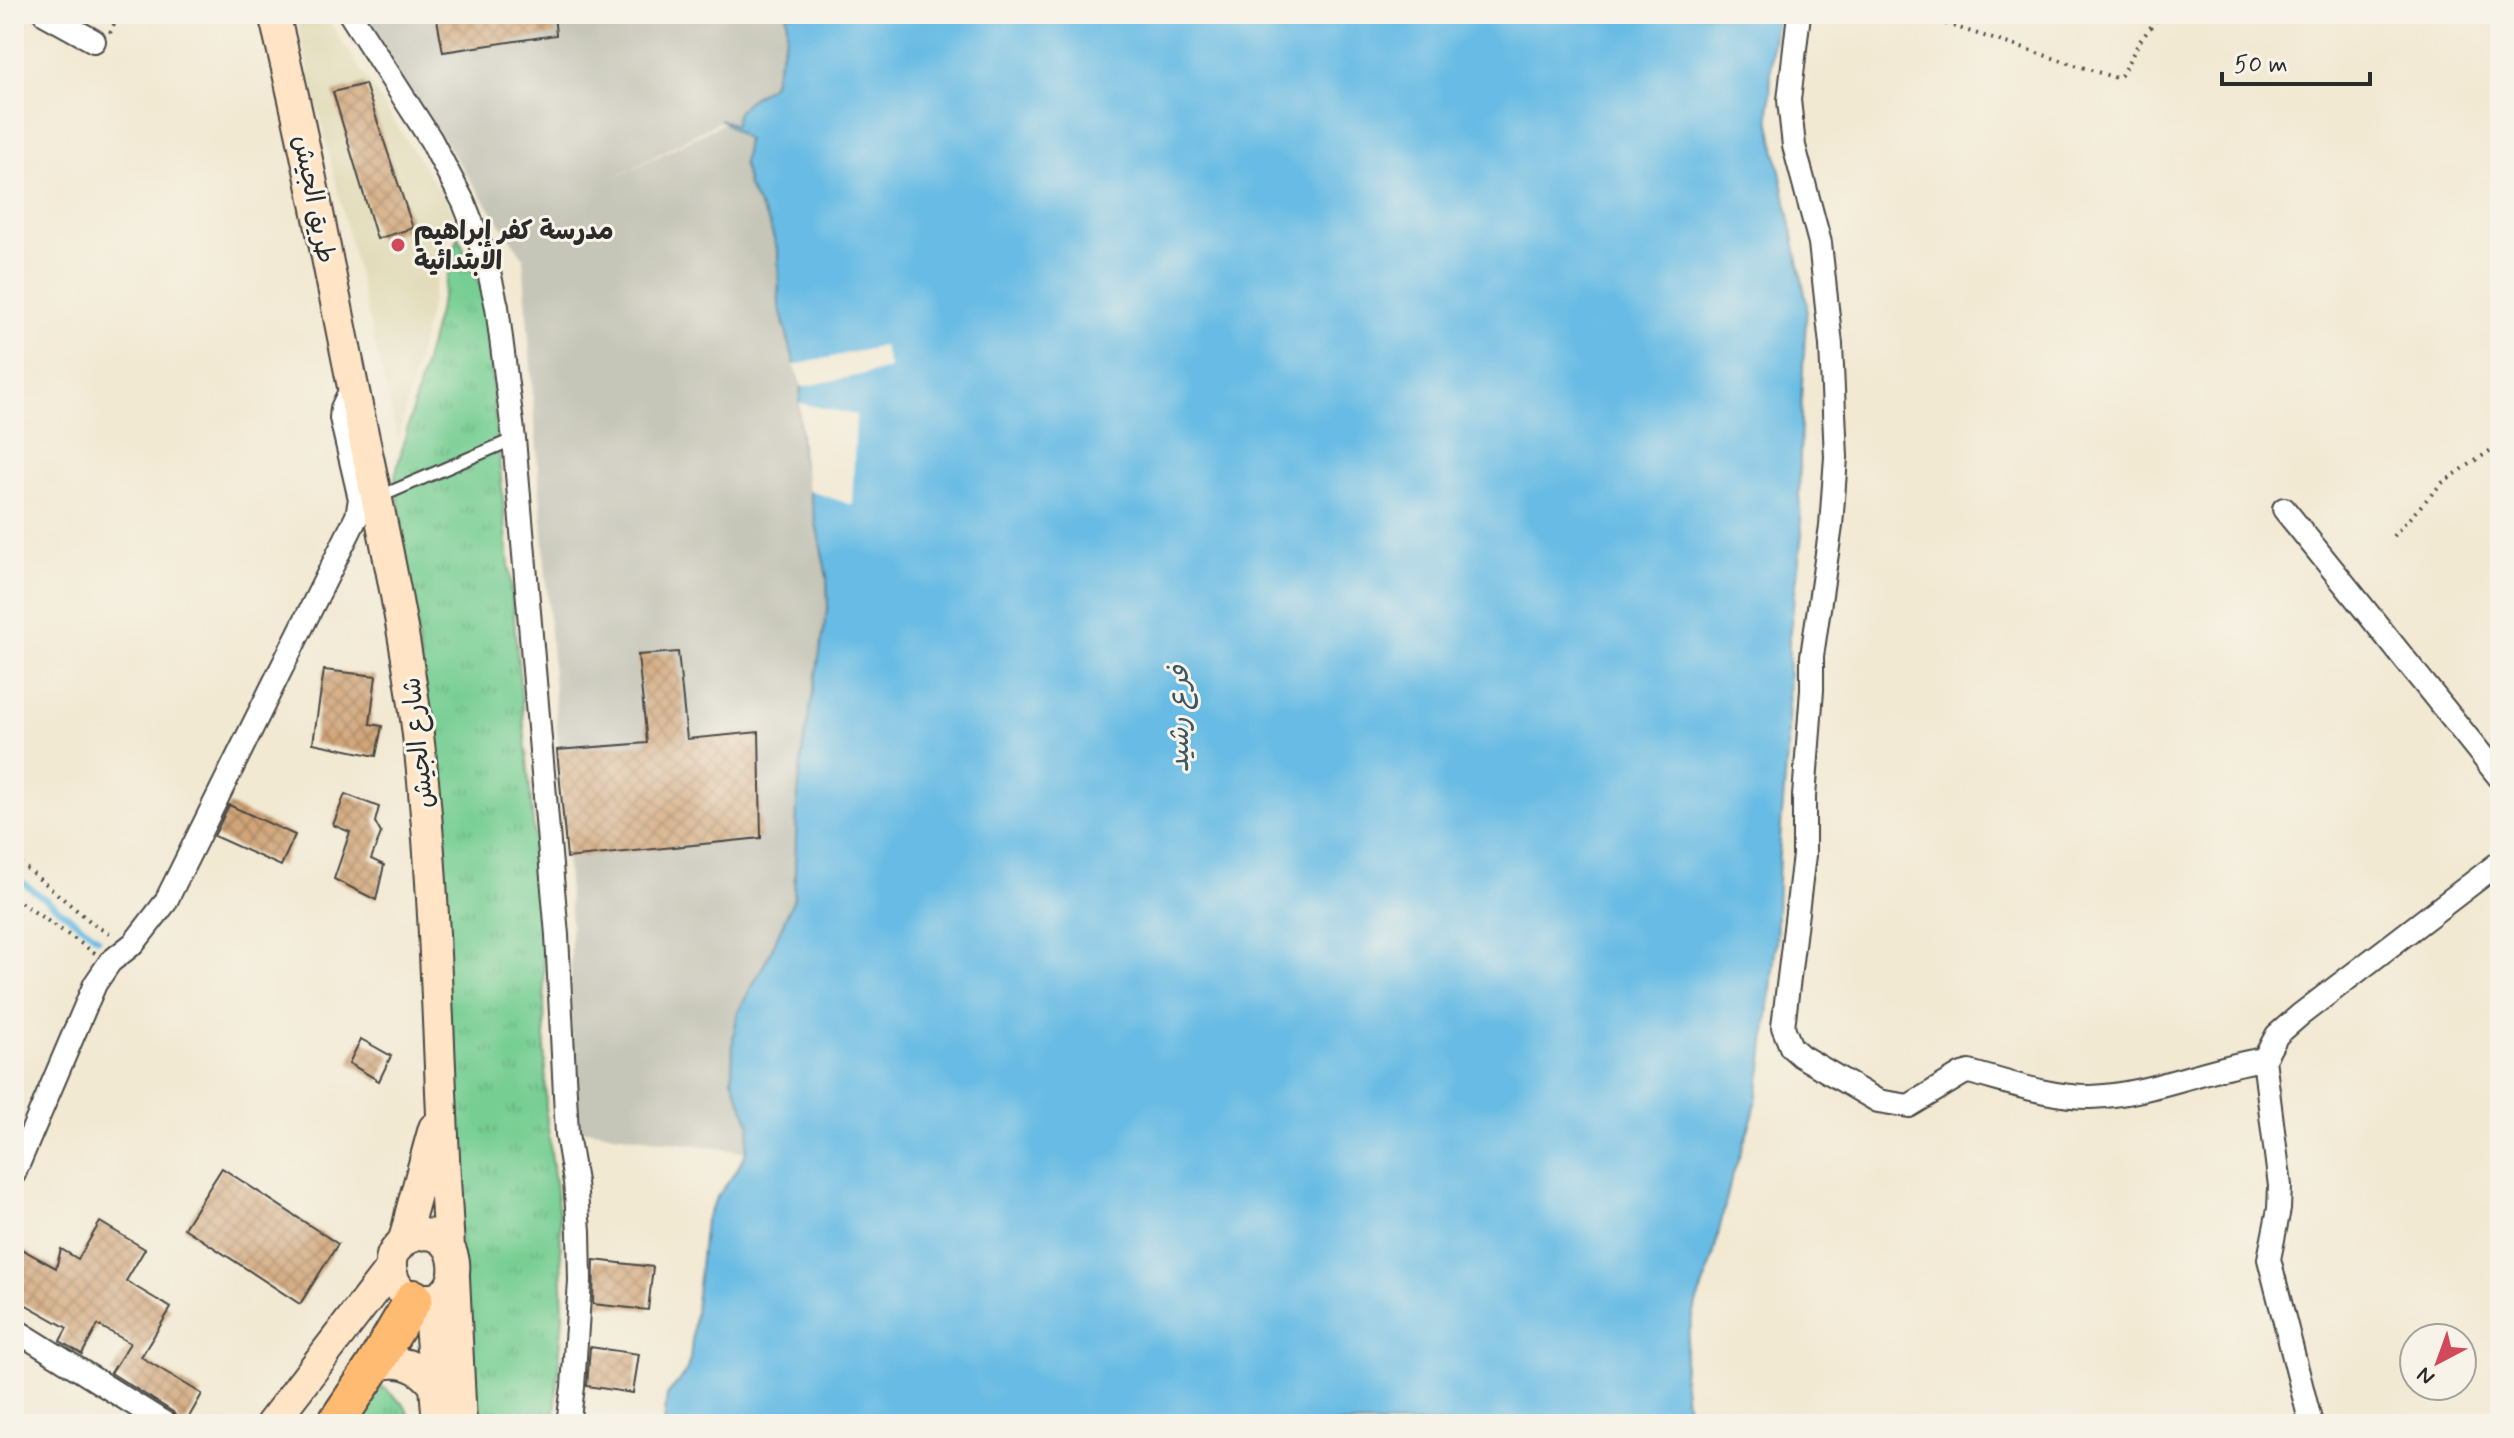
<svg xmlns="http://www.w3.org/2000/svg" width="2514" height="1438" font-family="Mynerve,'Playpen Sans Arabic',sans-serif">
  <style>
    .built { fill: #e2dcba }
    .industrial { fill: #c5c5b8 }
    .grass { fill: url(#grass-tufts); stroke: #507c5f; stroke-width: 2 }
    .water { fill: #68bbe4; stroke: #4a7388; stroke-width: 2 }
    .pier { fill: #f2e9d3 }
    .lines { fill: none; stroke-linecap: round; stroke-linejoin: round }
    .stream { stroke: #68bbe4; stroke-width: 6 }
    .building { fill: url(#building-cross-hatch) }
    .service-casing { stroke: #494844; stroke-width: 15 }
    .minor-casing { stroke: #494844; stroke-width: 26 }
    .secondary-casing { stroke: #494844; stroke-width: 34 }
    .trunk-casing { stroke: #494844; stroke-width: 40 }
    .path { stroke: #494844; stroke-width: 4; stroke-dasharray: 2 6; stroke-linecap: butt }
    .service { stroke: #fff; stroke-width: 11 }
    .minor { stroke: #fff; stroke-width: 22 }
    .secondary { stroke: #ffe4c6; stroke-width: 30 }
    .trunk { stroke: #ffbb71; stroke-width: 36 }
    .poi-dot { fill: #d1495b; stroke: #f7f3e8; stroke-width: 3 }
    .labels { text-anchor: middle; stroke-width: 6; stroke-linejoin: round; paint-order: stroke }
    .street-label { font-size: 26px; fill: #2b2b2b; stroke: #f7f3e8 }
    .poi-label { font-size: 26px; font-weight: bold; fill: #2b2b2b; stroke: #f7f3e8; text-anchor: start }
    .water-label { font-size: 28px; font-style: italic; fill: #3d5662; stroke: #f7f3e8 }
  </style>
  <defs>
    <pattern id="grass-tufts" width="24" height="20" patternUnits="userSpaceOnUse" patternTransform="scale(2)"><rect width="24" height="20" fill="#76ce93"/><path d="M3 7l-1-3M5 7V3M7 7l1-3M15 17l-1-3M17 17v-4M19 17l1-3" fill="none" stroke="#66b17f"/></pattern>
    <pattern id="building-cross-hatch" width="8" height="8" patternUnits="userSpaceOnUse" patternTransform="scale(2)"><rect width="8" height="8" fill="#d1a579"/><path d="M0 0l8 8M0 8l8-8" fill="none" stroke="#aa8763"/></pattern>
  </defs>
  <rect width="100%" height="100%" fill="#f7f3e8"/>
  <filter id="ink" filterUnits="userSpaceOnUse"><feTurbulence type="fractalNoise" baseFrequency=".0125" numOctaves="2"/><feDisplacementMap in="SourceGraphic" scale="16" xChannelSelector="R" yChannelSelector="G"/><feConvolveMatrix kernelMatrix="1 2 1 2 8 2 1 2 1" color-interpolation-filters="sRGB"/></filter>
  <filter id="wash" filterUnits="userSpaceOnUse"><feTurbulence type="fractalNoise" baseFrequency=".006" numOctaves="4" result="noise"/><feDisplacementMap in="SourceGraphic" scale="32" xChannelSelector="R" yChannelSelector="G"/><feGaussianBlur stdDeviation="1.8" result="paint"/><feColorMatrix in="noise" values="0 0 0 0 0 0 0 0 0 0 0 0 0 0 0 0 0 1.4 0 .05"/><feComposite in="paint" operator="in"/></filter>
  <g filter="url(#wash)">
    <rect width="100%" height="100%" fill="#f2e9d3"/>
    <path class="built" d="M295 14H324L453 211 398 440Z"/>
    <path class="industrial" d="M357 14H787V34L777 74 772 85 742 104 736 125 724 119 609 181 725 122 747 140 743 163 748 187 769 223 778 252 777 282 794 365 801 387 799 403 802 454 827 577 828 607 802 753 797 806 794 898 771 951 750 988 739 1099 746 1107 750 1124 746 1152 578 1129 570 1108 571 924 523 257Z"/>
    <path class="grass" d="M458 236 484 294 543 932 546 1114 560 1222 563 1315 554 1424H472L422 670 395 476Z
      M383 1387 405 1406 412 1424H349L363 1404Z"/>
    <path class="water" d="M787 14H1778L1772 47 1769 118 1807 304 1802 383 1799 495 1802 534 1789 640 1788 740 1779 852 1776 943 1762 1069 1753 1116 1731 1180 1711 1265 1696 1304 1687 1343 1683 1375 1688 1424H664L667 1395 686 1372 690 1359 705 1220 717 1197 737 1170 746 1152 750 1124 732 1079 733 1038 738 1012 771 951 794 898 797 806 802 753 828 607 827 577 802 454 799 403 801 387 779 305 778 252 769 223 748 187 743 163 747 140 720 119 735 125C736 102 755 98 772 85L787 34Z"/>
    <path class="pier" d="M883 346 890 369 801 387 794 365Z
      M799 403 856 415 852 505 808 490 802 454Z"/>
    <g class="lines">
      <path class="stream" d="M14 876 98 938"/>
    </g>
    <g id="blocks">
      <path class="building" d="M436 14H554L556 35 443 52Z
        M365 84 413 228 377 239 333 92Z
        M678 652 687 739 759 732 761 838 567 858 557 750 647 743 638 655Z
        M324 670 376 676 370 724 382 726 376 756 313 743Z
        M345 794 379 807 375 822 381 833 371 859 384 865 376 900 334 879 350 832 333 825Z
        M229 805 295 835 281 866 214 836Z
        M361 1039 391 1056 379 1081 349 1063Z
        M222 1168 338 1244 300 1304 184 1228Z
        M100 1222 145 1249 126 1281 171 1308 141 1357 202 1394 185 1424H180L173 1412 111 1373 130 1343 98 1325 82 1354 60 1341 67 1328 14 1298V1245L56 1268 61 1249 78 1259Z
        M594 1260 653 1267 648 1310 593 1304Z
        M590 1347 639 1354 633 1393 587 1386Z"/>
    </g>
  </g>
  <g filter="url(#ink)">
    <use href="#blocks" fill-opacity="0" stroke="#494844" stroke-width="2"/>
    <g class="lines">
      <defs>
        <path id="service" d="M379 497 514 439"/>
        <path id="minor" d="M45 14 94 41
          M350 14 431 140 464 203 486 259 497 307 514 439 557 935 567 1134 575 1182 579 1231 580 1281 573 1387 568 1424
          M1799 14 1789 100 1794 146 1820 243 1831 345 1836 457 1831 526 1812 656V690L1804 797V855L1783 1027 1791 1047 1801 1056 1878 1101 1909 1106 1962 1074 1969 1072C2008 1082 2049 1097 2090 1097 2149 1095 2206 1068 2264 1059
          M2284 509 2500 778
          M14 1174 95 984 110 962 134 943 165 903 357 516 360 499 341 418 342 408 353 385
          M14 1329 166 1424
          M2311 1424 2269 1259 2279 1209 2280 1186 2264 1059 2277 1035 2300 1015 2500 862"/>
        <path id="secondary" d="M274 14C304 136 327 259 352 382 378 505 406 627 420 752 438 916 438 1083 449 1247
          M403 1241C464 1208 473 1310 417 1299 407 1297 398 1290 394 1280 391 1273 390 1264 392 1256 394 1250 399 1247 403 1241 407 1233 409 1221 411 1212 419 1184 426 1156 434 1128
          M454 1277 461 1424
          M428 1299 438 1424
          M374 1366C398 1358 419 1365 434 1385
          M271 1424 391 1268"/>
        <path id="trunk" d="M335 1424 374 1366 414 1298"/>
      </defs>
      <use href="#service" class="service-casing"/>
      <use href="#minor" class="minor-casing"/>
      <use href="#secondary" class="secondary-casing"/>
      <use href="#trunk" class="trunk-casing"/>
      <path class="path" d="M1915 14 2116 78 2121 75 2140 41 2161 14
        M110 33 119 14
        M2393 536 2442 483 2500 444
        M14 858 97 927 113 935
        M14 898 95 953"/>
      <use href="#service" class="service"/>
      <use href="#minor" class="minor"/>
      <use href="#secondary" class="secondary"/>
      <use href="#trunk" class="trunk"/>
    </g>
  </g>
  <circle class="poi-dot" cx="398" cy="245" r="8"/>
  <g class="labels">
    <g class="street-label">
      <text transform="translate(315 199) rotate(79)" y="9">طريق الجيش</text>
      <text transform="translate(417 743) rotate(-96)" y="9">شارع الجيش</text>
    </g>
    <g class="poi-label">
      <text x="414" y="239">مدرسة كفر إبراهيم<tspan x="414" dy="30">الابتدائية</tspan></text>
    </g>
    <g class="water-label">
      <text transform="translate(1178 719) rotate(-90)" y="10">فرع رشيد</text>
    </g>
  </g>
  <rect width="2514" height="1438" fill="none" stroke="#f7f3e8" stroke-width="48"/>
  <g transform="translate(2438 1362) rotate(221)"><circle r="38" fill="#f7f3e8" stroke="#a5a39c" stroke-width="2"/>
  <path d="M0-6L14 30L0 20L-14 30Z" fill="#d1495b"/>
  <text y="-12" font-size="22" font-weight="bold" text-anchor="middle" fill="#2b2b2b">N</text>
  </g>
  <path d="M2222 72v12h148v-12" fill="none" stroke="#2b2b2b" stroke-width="4"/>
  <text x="2234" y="72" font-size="24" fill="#2b2b2b" stroke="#f7f3e8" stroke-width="6" paint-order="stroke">50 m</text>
</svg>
